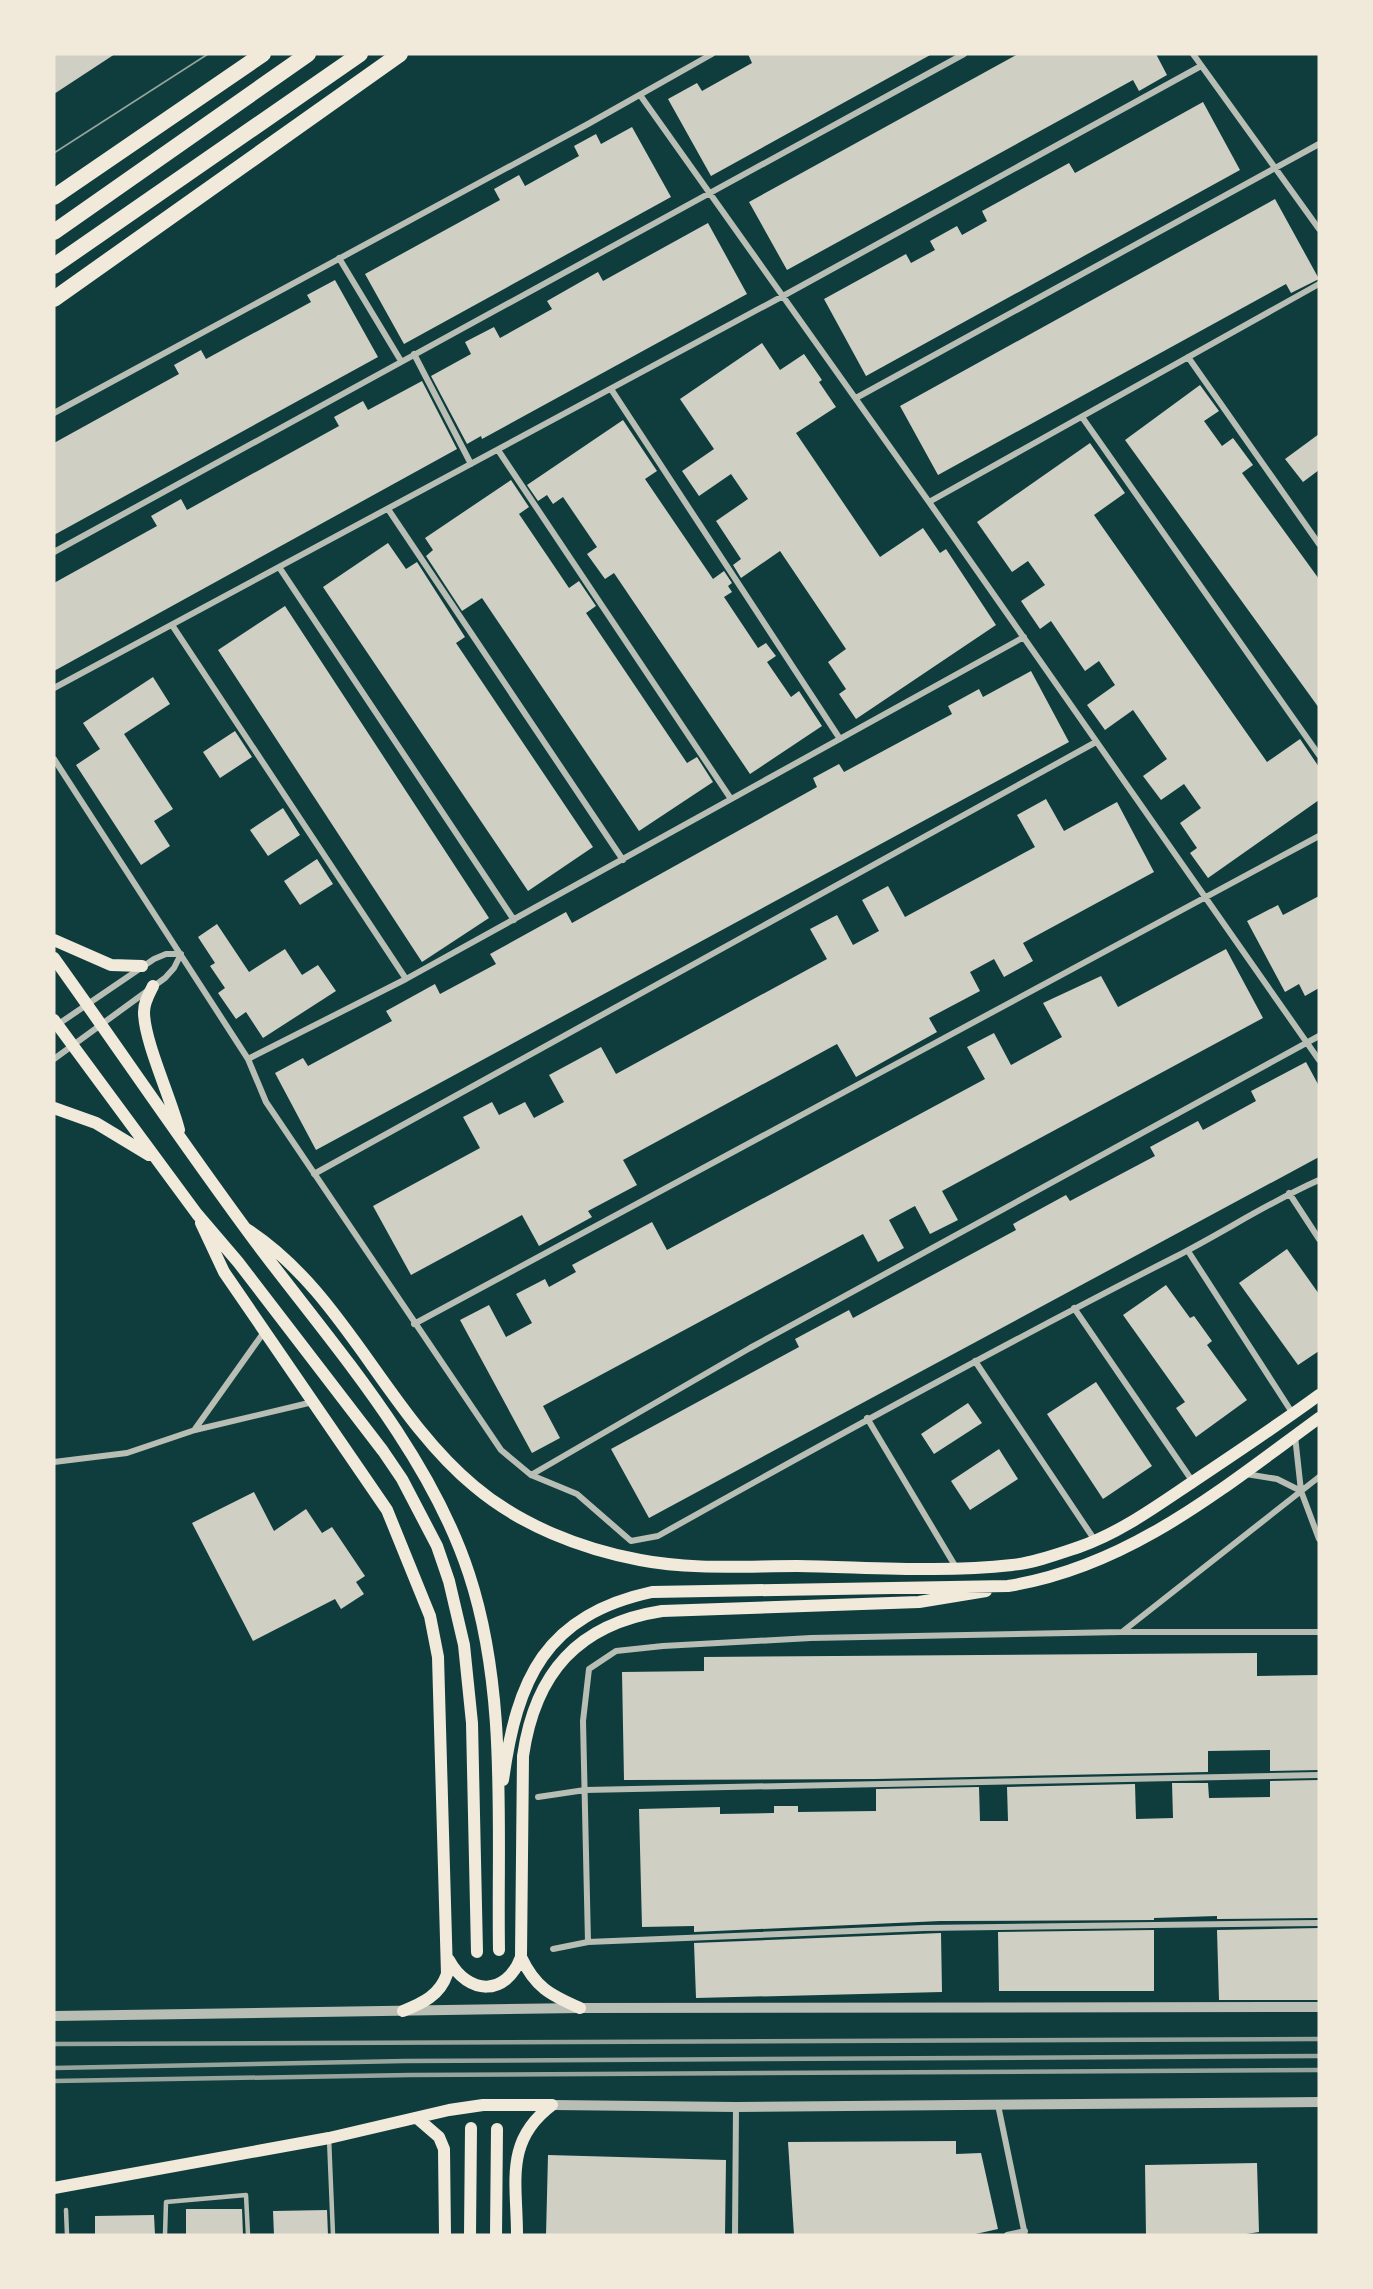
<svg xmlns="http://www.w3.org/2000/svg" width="1373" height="2289" font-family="'Golos Text',sans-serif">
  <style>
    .building { fill: #cfcfc3 }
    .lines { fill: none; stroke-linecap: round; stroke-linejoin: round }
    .service { stroke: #b8beb3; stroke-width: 4.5 }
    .minor { stroke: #b8beb3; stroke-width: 6 }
    .tertiary { stroke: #b8beb3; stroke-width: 10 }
    .secondary { stroke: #f1e9da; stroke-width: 12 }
    .trunk { stroke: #f1e9da; stroke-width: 16 }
    .tram { stroke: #97a49c; stroke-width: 1.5 }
    .rail { stroke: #97a49c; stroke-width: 4.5 }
  </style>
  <rect width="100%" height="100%" fill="#0f3d3e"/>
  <path class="building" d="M54 54H115L54 94Z
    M748 54H932L711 176 668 99 697 83 702 91 752 63Z
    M1018 54H1156L1167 75 1139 91 1133 80 787 270 749 202Z
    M1203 102 1240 170 866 376 824 299 906 254 911 263 935 250 930 241 957 226 962 235 987 221 982 211 1069 163 1075 173Z
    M632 127 671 197 404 344 365 274 500 200 494 189 519 175 525 186 579 156 574 146 596 134 601 144Z
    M1275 199 1319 279 1291 293 1286 284 938 475 900 406Z
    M708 223 747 294 482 439 481 436 467 444 431 376 471 354 465 342 494 327 500 338 552 309 547 301 598 272 603 281Z
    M335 280 378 357 54 535V443L179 374 174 365 201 350 206 359 311 302 307 295Z
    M762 343 780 370 804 354 822 380 819 382 836 407 796 433 880 557 923 528 940 553 946 549 996 625 856 719 839 694 846 689 828 662 846 649 780 551 741 578 733 565 741 559 716 521 748 499 731 474 699 496 682 471 714 449 680 399Z
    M422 381 457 449 54 671V583L157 526 151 516 181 499 187 510 339 426 334 417 363 401 368 410Z
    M1200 385 1219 411 1204 421 1222 446 1233 438 1253 465 1242 473 1319 579V708L1125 440Z
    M623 420 657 471 645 479 713 579 724 571 732 583 728 586 732 592 724 597 758 648 766 643 776 656 767 662 791 697 799 691 822 726 750 774 614 573 605 579 587 554 597 547 563 497 553 504 547 495 538 501 527 485Z
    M1319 434V470L1303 482 1285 459Z
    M1090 443 1125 493 1094 515 1267 762 1300 739 1319 767V800L1208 878 1190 853 1197 848 1180 823 1201 808 1184 784 1161 800 1143 776 1167 759 1133 710 1105 730 1087 705 1115 685 1099 661 1085 671 1051 621 1040 629 1021 601 1045 585 1028 561 1012 572 977 522Z
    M511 480 529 507 519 514 569 588 579 581 596 606 586 613 687 763 697 757 713 782 639 831 482 598 462 611 426 556 433 550 425 538Z
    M388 543 406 569 417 562 465 637 456 643 593 847 528 891 323 587Z
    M285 606 489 918 422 962 218 650Z
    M1031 671 1069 742 316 1150 275 1073 303 1058 308 1066 392 1021 386 1011 435 984 440 994 496 964 490 954 566 912 572 923 817 787 813 778 839 764 844 772 952 714 948 706 979 689 983 697Z
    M153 677 170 704 124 734 173 809 154 821 170 846 141 865 76 765 100 749 83 723Z
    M235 731 252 757 220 778 203 752Z
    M1046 799 1064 831 1117 802 1154 872 1023 943 1033 961 1004 977 994 959 970 972 980 991 929 1018 937 1032 856 1077 837 1044 623 1160 637 1185 588 1211 592 1217 539 1246 522 1215 411 1275 373 1206 480 1148 463 1117 492 1102 499 1115 525 1102 534 1118 564 1102 549 1075 601 1047 616 1074 827 959 810 929 837 915 853 945 879 931 862 900 888 886 905 917 1035 847 1017 815Z
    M283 808 300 835 268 856 250 830Z
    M317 859 333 884 300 905 284 881Z
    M1319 896V988L1305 996 1299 984 1285 992 1247 921 1278 905 1283 915Z
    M217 924 249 972 285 949 302 975 318 965 336 991 263 1038 246 1012 236 1019 218 993 225 988 210 966 215 963 198 937Z
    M1226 949 1263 1018 942 1191 958 1220 930 1234 915 1206 889 1220 904 1248 878 1262 863 1234 543 1406 560 1438 532 1453 460 1320 489 1305 506 1337 532 1323 516 1294 545 1279 549 1287 576 1272 572 1265 652 1222 667 1250 985 1079 967 1047 994 1033 1011 1065 1062 1037 1043 1003 1101 976 1118 1007Z
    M1306 1062 1319 1086V1157L649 1518 611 1449 799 1347 795 1339 849 1310 853 1318 1016 1230 1013 1224 1066 1195 1070 1201 1155 1156 1150 1147 1198 1121 1203 1130 1256 1101 1251 1091Z
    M1287 1249 1319 1294V1351L1298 1365 1239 1283Z
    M1166 1285 1190 1318 1194 1316 1212 1341 1207 1345 1247 1400 1196 1437 1176 1408 1185 1402 1123 1315Z
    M1096 1382 1152 1466 1103 1499 1047 1414Z
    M968 1403 982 1423 934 1454 921 1434Z
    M999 1449 1018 1479 970 1510 951 1481Z
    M254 1492 274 1531 306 1509 322 1533 332 1527 365 1576 356 1582 364 1594 341 1609 335 1599 253 1641 192 1523Z
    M1257 1653V1676L1319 1675V1770L1270 1771V1750L1208 1751V1772L875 1779 624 1780 622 1672 704 1671V1657Z
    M1319 1780V1918L1217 1919V1916L1154 1918V1920L940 1921 694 1932V1926L642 1927 639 1809 720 1807V1814L774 1813V1806H798V1812L876 1811V1789L979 1787 980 1821H1008L1007 1787 1135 1784 1136 1819 1173 1818 1172 1783H1208L1209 1798 1270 1797V1781Z
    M1319 1928V2000H1219L1217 1930Z
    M1154 1930V1991H999L998 1932Z
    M941 1933 942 1992 696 1998 694 1943Z
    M956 2141V2154L981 2153 998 2229 971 2235H794L788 2142Z
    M548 2155 726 2160 725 2235H546Z
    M1257 2163 1259 2232 1240 2235H1146L1145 2165Z
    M186 2209H242L243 2235H186Z
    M327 2210 328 2235H274L273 2211Z
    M154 2215 155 2235H95V2216Z"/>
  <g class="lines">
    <path class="service" d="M329 2138 333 2235
      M66 2210 67 2235
      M165 2235 166 2202 246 2195 248 2235"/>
    <path class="minor" d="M1193 54 1319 229
      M640 95 929 502 1319 1060
      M339 258 401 361
      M414 354 471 464
      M1188 357 1319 544
      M611 389 840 739
      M856 398 1319 144
      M54 413 588 124 712 54
      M1082 417 1319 755
      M498 450 731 799
      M929 502 1319 284
      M388 509 623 860
      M54 552 964 54
      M279 567 514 920
      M172 625 406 979
      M54 688 783 296 1201 66
      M54 759 248 1059 266 1102 501 1450 531 1475 577 1494 631 1541 658 1536C829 1440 1000 1346 1175 1257 1224 1232 1269 1202 1319 1180
      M54 1059 165 978 174 968 181 954H166L154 959 57 1025
      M248 1059 406 979 1024 637
      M314 1174 1096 742
      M1289 1193 1319 1239
      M1188 1251 1293 1414
      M1074 1308 1193 1482
      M414 1324 1319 836
      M975 1361 1094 1539
      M867 1418 957 1569
      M195 1429 264 1332
      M1295 1436 1301 1491 1319 1539
      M54 1462 127 1453 195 1430 313 1402
      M1246 1474 1277 1479 1301 1491
      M531 1475 750 1348 1319 1036
      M1122 1632H1319
      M538 1797 585 1790 1319 1775
      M588 1942 583 1721 589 1669 616 1651 663 1646 811 1638 1122 1632 1319 1477
      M553 1949 588 1942 924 1928 1319 1923
      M998 2105 1025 2235
      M735 2235 736 2107
      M1007 2235 1025 2231"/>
    <path class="tertiary" d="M54 2016 580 2008 1319 2007
      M552 2105 736 2107 1319 2102"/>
    <path class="secondary" d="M54 940 111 965 142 966
      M54 958C122 1053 187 1150 257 1244 333 1345 429 1452 469 1574 508 1692 497 1827 499 1950
      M153 986C149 994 144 1002 144 1012 144 1041 171 1098 179 1130
      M54 1020 197 1214 238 1262 383 1451 402 1479 437 1546 449 1581 464 1645 472 1723 477 1952
      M54 1108 96 1123 149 1155
      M201 1223 224 1272 387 1510 430 1616 438 1657 447 1974C440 1995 423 2003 403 2011
      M245 1228C344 1291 385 1412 474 1486 520 1525 581 1549 640 1560 691 1570 745 1566 797 1566 868 1567 941 1573 1012 1565 1034 1563 1058 1554 1079 1547 1120 1533 1158 1505 1194 1481 1236 1453 1278 1425 1319 1395
      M503 1780C517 1679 545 1615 652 1592L1008 1586C1129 1567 1223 1488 1319 1418
      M521 1957C535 1987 550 1995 580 2008
      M449 1960C468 1995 506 1997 521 1957L523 1756C535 1673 578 1624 662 1611L919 1602 986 1591
      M417 2118 439 2137 444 2149 445 2235
      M54 2188 329 2138 449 2110 483 2105H552
      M470 2235 471 2128
      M496 2235 497 2129
      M517 2235C517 2182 504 2141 552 2105"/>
    <path class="trunk" d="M54 197 263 54
      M54 232 308 54
      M54 266 360 54
      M54 299 400 54"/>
    <path class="tram" d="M54 153 208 54"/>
    <path class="rail" d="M54 2044 1319 2039
      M54 2068 405 2061 1319 2056
      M54 2081 410 2075 1319 2070"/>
  </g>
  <rect width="1373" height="2289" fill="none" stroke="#f1e9da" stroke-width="111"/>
</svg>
